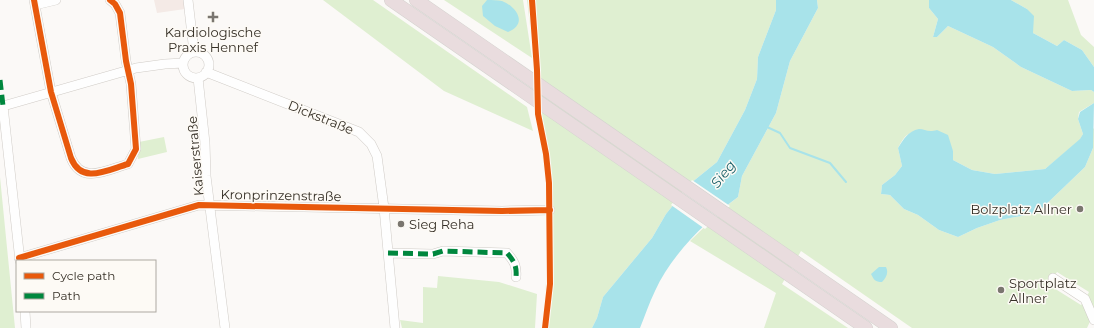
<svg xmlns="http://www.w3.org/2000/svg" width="1094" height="328" font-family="Montserrat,sans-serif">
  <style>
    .education { fill: #f4eae6 }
    .green { fill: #dfefd1; fill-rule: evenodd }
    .water { fill: #a8e3ea }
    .pier { fill: #fbf9f7 }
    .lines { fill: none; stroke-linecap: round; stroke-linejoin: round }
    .stream { stroke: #a8e3ea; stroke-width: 2 }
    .minor-casing { stroke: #d0ccc7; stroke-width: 10 }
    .highway-casing { stroke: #d5d3d0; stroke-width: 14 }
    .minor { stroke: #fefefe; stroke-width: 9 }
    .highway { stroke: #e9dcde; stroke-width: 13 }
    .quiet { stroke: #00873e; stroke-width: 5; stroke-dasharray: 10 5; stroke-linecap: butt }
    .cycleway-casing { stroke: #fdfaf5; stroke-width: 8 }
    .cycleway { stroke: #e8590c; stroke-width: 6 }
    .poi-dot { fill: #7a766f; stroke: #fdfaf5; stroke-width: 1.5 }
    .labels { text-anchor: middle; stroke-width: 3; stroke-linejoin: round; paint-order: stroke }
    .poi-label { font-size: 13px; fill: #352f26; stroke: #fdfaf5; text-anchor: start }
    .street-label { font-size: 13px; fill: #352f26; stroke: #fdfaf5 }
    .water-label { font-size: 14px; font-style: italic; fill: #1c626a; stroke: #fdfaf5 }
  </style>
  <rect width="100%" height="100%" fill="#fbf9f7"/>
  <path class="education" d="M154 0H184L185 9 157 13Z"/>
  <path class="green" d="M323 0H373L527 107 533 131 444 91Z
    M444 0H523L532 58Z
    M527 0H776V10L758 57 757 79 745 110 717 162 691 183 666 214 652 238 603 297 597 318 592 328H543L549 234V209L540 135 535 114 533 52Z
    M817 0H929V8L938 19 933 37H937L948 26 993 47 1021 67 1072 91 1091 90 1094 92V103L1079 112 1078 119 1083 134 1080 140 1045 169 995 174 972 170 953 160V151C940 140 925 122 907 135 903 138 900 144 898 148L902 166 895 175 882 185 881 194 890 195 904 209 918 215 939 230 958 237 977 228 1000 220 1037 213 1085 167 1093 148V129L1094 128V316L1093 315 1087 328H912L801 251 782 284 848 328H764L776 293 690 241 724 208 738 197 742 176 776 113 790 61 818 8ZM1057 272 1089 292 1086 298 1054 277ZM1052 279 1084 301 1081 305 1049 285Z
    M1011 0H1068L1081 35 1094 47V67L1082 50 1064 40 1057 46 1033 33 1027 9Z
    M164 137 167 152 138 159 139 142Z
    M0 177 15 328H0Z
    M438 276 499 282 537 294 535 328H402L400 320 423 323V287L437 288Z"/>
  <path class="water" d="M487 0C492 0 498 0 502 1 517 7 528 24 508 32L495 26 483 16 482 6Z
    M776 0H817L818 8 790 61 776 113 742 176 738 197C707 220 671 255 655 291 649 303 645 316 640 328H592L597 318 603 297 652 238 666 214 691 183 717 162 745 110 757 79 758 57 776 10Z
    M929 0H1011L1027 9 1034 16 1033 33 1057 46 1064 40 1082 50 1094 67V92L1091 90 1072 91 1021 67 993 47 948 26 937 37H933L938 19 929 8Z
    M1094 103 1093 148 1085 167 1037 213 1000 220 977 228 958 237 939 230 918 215 904 209 890 195 881 194 882 185 895 175 902 166 898 148C903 140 908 131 919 129 925 129 928 133 937 130L948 135 953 151V160L972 170 995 174 1045 169 1080 139 1083 134 1078 119 1080 112Z
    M879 267H886C889 273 886 278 882 282 875 282 874 280 871 274Z"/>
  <path class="pier" d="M692 180 730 206 705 229 671 205Z"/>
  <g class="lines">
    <path class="stream" d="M767 127 780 133 790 148 830 163 846 182"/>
    <defs>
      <path id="minor" d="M34 0 51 92 71 158C82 185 107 170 128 164L136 149 131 84 126 61 120 13 115 4 110 0
        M188 0 194 52
        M35 5 56 0
        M183 65a13 13 0 1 1 26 0a13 13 0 1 1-26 0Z
        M206 72 359 132 371 144 377 156 384 208 395 328
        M198 78 205 143 206 176 225 328
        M3 106 20 261
        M0 107 136 68 165 64 183 63
        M388 253 433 254 443 251 507 253C514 261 517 266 516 277
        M19 258 199 205 502 211 550 210
        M1053 278 1085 299 1094 320
        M25 311 26 328"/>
      <path id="highway" d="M391 0 866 328
        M416 0 891 328"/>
    </defs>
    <use href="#minor" class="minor-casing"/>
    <use href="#highway" class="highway-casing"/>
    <use href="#minor" class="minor"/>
    <use href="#highway" class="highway"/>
    <path class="quiet" d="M0 80 3 106
      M388 253 433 254 443 251 507 253C514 261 517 266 516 277"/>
    <defs>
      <path id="cycleway" d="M34 0 51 92 71 158C82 185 107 170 128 164L136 149 131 84 126 61 120 13 115 4 110 0
        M532 0 537 70 538 114 546 154 549 183 550 284 545 328
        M19 258 199 205 502 211 550 210"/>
    </defs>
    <use href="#cycleway" class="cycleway-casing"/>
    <use href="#cycleway" class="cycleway"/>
  </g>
  <g class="poi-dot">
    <path d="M211 11h4v4h4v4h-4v4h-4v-4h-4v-4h4z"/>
    <circle cx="1080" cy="209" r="4"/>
    <circle cx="401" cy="224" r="4"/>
    <circle cx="1001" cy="290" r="4"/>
  </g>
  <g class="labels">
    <g class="poi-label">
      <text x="213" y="37" text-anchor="middle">Kardiologische<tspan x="213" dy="15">Praxis Hennef</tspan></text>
      <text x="1072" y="214" text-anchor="end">Bolzplatz Allner</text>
      <text x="409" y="229">Sieg Reha</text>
      <text x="1009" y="288">Sportplatz<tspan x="1009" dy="15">Allner</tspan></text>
    </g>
    <g class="street-label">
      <text transform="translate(321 117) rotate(22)" y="5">Dickstraße</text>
      <text transform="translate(195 156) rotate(-95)" y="5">Kaiserstraße</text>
      <text transform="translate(281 195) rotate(1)" y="5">Kronprinzenstraße</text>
    </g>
    <g class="water-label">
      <text transform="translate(723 174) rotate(-52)" y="5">Sieg</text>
    </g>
  </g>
  <rect x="16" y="260" width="140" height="52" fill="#fdfaf5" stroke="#ada9a2"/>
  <rect x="24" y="273" width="20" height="6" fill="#e8590c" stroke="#ada9a2"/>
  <text x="52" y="280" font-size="12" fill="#352f26">Cycle path</text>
  <rect x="24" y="293" width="20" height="6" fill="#00873e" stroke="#ada9a2"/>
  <text x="52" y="300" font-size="12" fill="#352f26">Path</text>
</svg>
